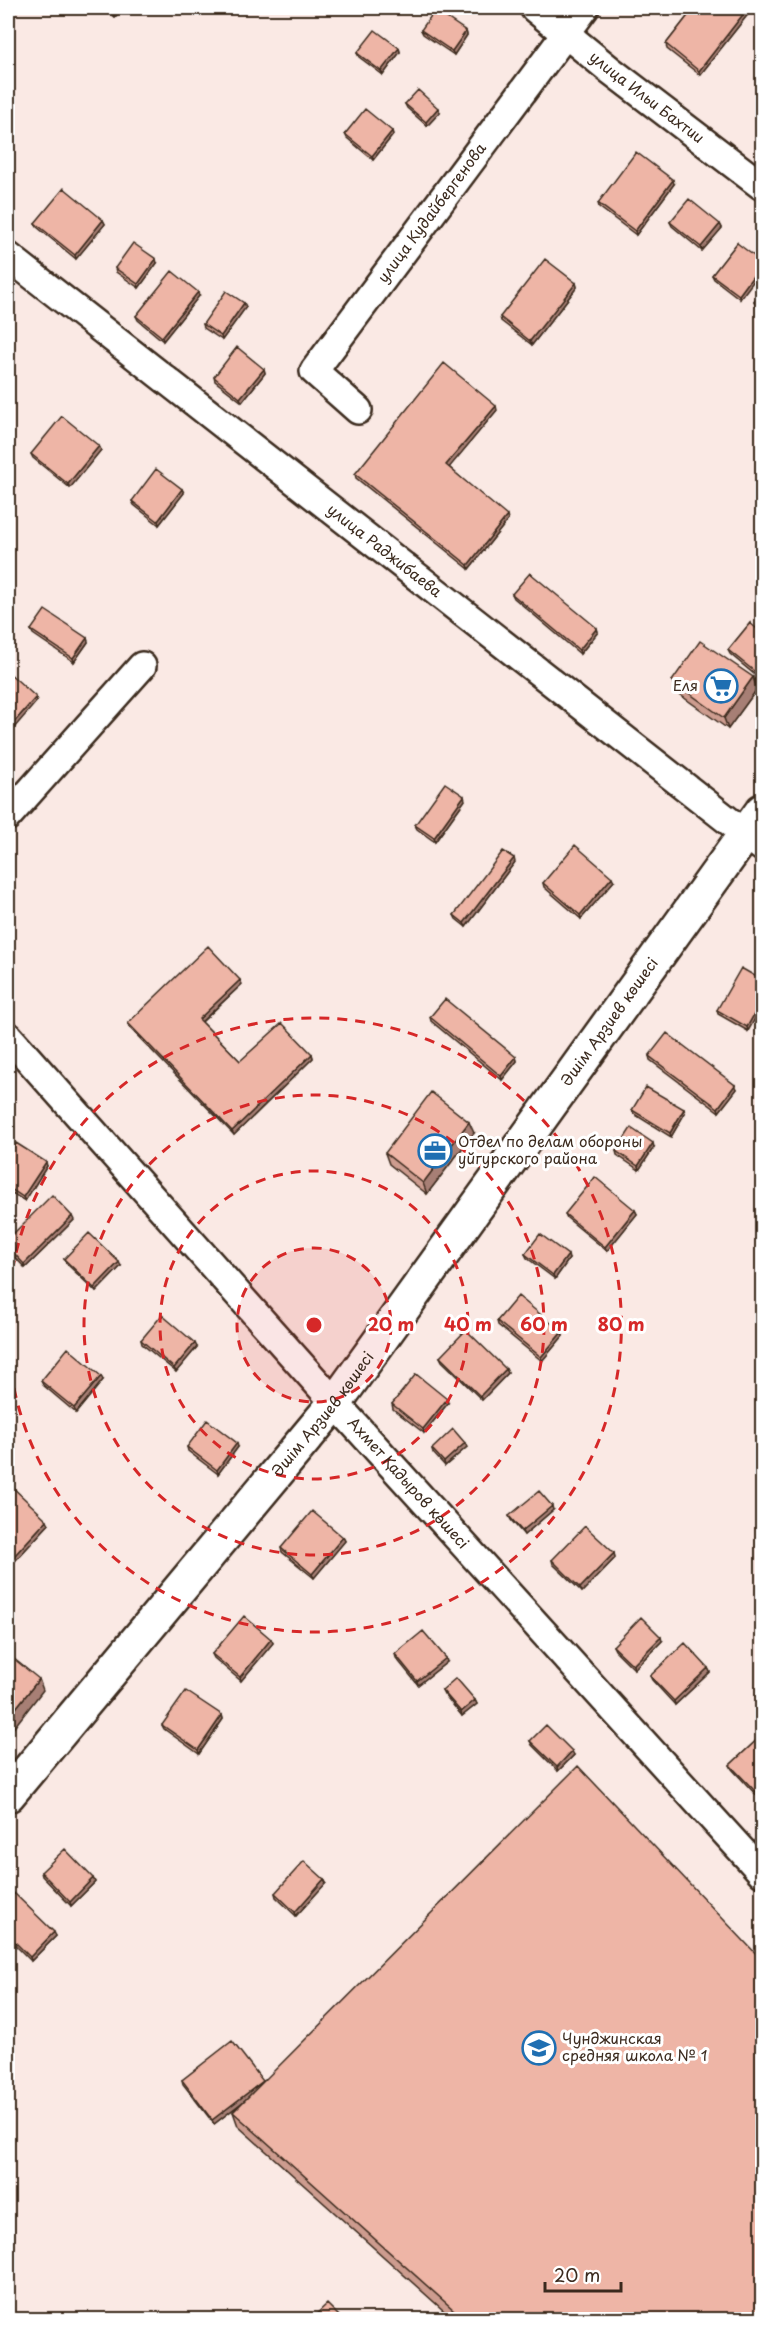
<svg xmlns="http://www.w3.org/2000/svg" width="770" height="2327" font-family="'Playpen Sans',sans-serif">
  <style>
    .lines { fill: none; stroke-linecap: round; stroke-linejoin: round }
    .street-casing { stroke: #3b2a1e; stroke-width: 32 }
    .secondary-casing { stroke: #3b2a1e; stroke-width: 38 }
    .street { stroke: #fff; stroke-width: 27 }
    .secondary { stroke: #fff; stroke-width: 33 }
    .wall { fill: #cd9c8f; stroke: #3b2a1e; stroke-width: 1.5 }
    .shaded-wall { fill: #a77f74; stroke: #3b2a1e; stroke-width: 1.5 }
    .building { fill: #eeb5a6; stroke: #3b2a1e; stroke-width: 1.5 }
    .ring { fill: none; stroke: #d62828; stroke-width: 3; stroke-dasharray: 10 8 }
    .labels { text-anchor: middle; stroke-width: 6; stroke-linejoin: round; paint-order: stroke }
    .street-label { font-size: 15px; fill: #3b2a1e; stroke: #fff }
    .poi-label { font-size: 15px; fill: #3b2a1e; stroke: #fff; text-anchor: start }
    .centre { fill: #d62828; stroke: #fff; stroke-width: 3 }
    .ring-label { font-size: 18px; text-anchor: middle; font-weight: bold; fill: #d62828; stroke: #fff; stroke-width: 6; stroke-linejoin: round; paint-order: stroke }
  </style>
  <rect width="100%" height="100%" fill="#fae9e4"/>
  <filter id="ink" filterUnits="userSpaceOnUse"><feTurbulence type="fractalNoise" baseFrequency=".0167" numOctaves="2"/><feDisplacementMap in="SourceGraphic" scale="12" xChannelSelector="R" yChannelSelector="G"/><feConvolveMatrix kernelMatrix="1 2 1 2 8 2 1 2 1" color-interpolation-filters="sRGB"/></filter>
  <g filter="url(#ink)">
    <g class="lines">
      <defs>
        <g id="street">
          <path id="s1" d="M534 8 610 70 762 186"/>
          <path id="s2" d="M8 256 762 847"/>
          <path id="s3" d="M358 410 314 371 585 8"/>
          <path d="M8 816 142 666"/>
          <path id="s4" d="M8 1036 335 1403 762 1873"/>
        </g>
        <g id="secondary">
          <path id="s5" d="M8 1795 335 1403 762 811"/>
        </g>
      </defs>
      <use href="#street" class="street-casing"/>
      <use href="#secondary" class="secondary-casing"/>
      <use href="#street" class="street"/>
      <use href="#secondary" class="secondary"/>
    </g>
    <path class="wall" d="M103 8H123L115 17Z
      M694 8H753L700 75 667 49 666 44Z
      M421 30 466 31 467 35 454 55 423 34Z
      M399 48 400 52 383 75 359 57 357 53Z
      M405 104 440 112 427 126 407 108Z
      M392 131 393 135 373 160 347 138 345 134Z
      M674 184 636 235 599 207 598 203Z
      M103 220 105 224 76 259 37 227 35 223Z
      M670 222 720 224 722 228 702 251 672 226Z
      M737 243 740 299 714 279 712 275Z
      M157 263 139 288 116 272 115 268Z
      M576 283 577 287 532 345 501 321 500 317Z
      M762 292V312L756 306 754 301Z
      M199 296 163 341 138 320 136 316Z
      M244 303 246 307 222 340 204 328 203 324Z
      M264 369 265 373 242 402 215 381 214 377Z
      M497 410 449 467 508 520 469 569 356 478 355 474Z
      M99 446 101 450 70 488 33 458 31 454Z
      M182 489 184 493 159 525 134 505 132 501Z
      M512 594 597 628 598 632 580 654 514 598Z
      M750 623 760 679 730 654 728 650Z
      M31 630 87 638 88 642 74 662 33 634Z
      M753 677 757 689 728 729 676 692 672 681Z
      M465 800 435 842 417 829 415 825Z
      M515 862 466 927 456 919 454 915Z
      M614 881 581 919 544 887 543 883Z
      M762 980 748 1031 718 1014 717 1010Z
      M242 984 202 1022 240 1061 312 1054 313 1058 234 1135 129 1027 128 1023Z
      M430 1017 516 1057 517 1061 502 1080 431 1021Z
      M649 1056 735 1085 737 1089 719 1112 650 1060Z
      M632 1110 685 1113 671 1137 634 1114Z
      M474 1133 427 1194 389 1164 385 1153Z
      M654 1147 639 1170 617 1155 616 1151Z
      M8 1156 47 1166 25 1201 8 1191Z
      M635 1210 637 1214 607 1251 567 1218 565 1214Z
      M74 1220 25 1268 8 1250V1239Z
      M525 1254 569 1259 555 1279 527 1258Z
      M64 1259 121 1266 96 1292 66 1263Z
      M497 1321 563 1336 542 1361 498 1325Z
      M141 1340 197 1347 176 1372 142 1344Z
      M440 1357 506 1369 508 1373 482 1400 442 1361Z
      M103 1380 76 1413 43 1385 41 1381Z
      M448 1403 424 1433 393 1409 392 1404Z
      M187 1447H238L218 1474 188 1451Z
      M467 1447 445 1466 433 1453 432 1449Z
      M8 1483 49 1524 15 1561 8 1554Z
      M553 1510 524 1535 511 1520 509 1516Z
      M343 1537 345 1541 314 1578 282 1552 281 1548Z
      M614 1553 615 1558 582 1592 553 1564 552 1560Z
      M271 1639 273 1643 241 1681 214 1658 212 1654Z
      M662 1641 634 1669 615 1650 613 1646Z
      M395 1654 447 1662 418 1685 396 1658Z
      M708 1668 710 1672 675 1705 652 1680 650 1676Z
      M442 1690 475 1700 477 1704 462 1716 444 1694Z
      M222 1715 223 1719 199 1754 164 1729 162 1725Z
      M760 1737 758 1797 732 1769 730 1765Z
      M530 1741 574 1755 558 1771 532 1745Z
      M41 1872 93 1878 95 1882 71 1906 42 1876Z
      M324 1879 326 1883 296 1916 276 1897 275 1893Z
      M8 1900 56 1936 31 1961 8 1938Z
      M182 2080 263 2081 762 2319H453L238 2126 233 2112 241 2103 214 2124 183 2084Z"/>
    <path class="shaded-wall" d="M118 8H123L115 17 113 13Z
      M748 8H753L700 75 699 71Z
      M466 31 467 35 454 55 452 51Z
      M399 48 400 52 383 75 381 71Z
      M438 108 440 112 427 126 426 122Z
      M392 131 393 135 373 160 372 156Z
      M673 180 674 184 636 235 635 231Z
      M103 220 105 224 76 259 75 255Z
      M720 224 722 228 702 251 701 247Z
      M156 259 157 263 139 288 138 284Z
      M762 264V270L740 299 739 295Z
      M576 283 577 287 532 345 530 341Z
      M198 292 199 296 163 341 162 337Z
      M244 303 246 307 222 340 221 336Z
      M264 369 265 373 242 402 240 398Z
      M496 406 497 410 448 469 446 465Z
      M99 446 101 450 70 488 68 484Z
      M182 489 184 493 159 525 158 521Z
      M507 516 508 520 469 569 468 565Z
      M597 628 598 632 580 654 579 650Z
      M87 638 88 642 74 662 73 658Z
      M762 670V676L760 679 759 675Z
      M753 677 757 689 728 729 724 718Z
      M36 697 37 701 8 735V729Z
      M464 796 465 800 435 842 434 838Z
      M514 858 515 862 466 927 464 923Z
      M612 877 614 881 581 919 580 915Z
      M240 980 242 984 200 1023 199 1019Z
      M762 1000V1007L748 1031 747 1027Z
      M312 1054 313 1058 234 1135 232 1131Z
      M516 1057 517 1061 502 1080 501 1076Z
      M735 1085 737 1089 719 1112 718 1108Z
      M684 1109 685 1113 671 1137 670 1133Z
      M469 1122 474 1133 427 1194 423 1183Z
      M653 1143 654 1147 639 1170 638 1166Z
      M46 1162 47 1166 25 1201 23 1197Z
      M635 1210 637 1214 607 1251 605 1247Z
      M72 1216 74 1220 25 1268 24 1264Z
      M568 1255 569 1259 555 1279 553 1275Z
      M119 1262 121 1266 96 1292 94 1288Z
      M562 1332 563 1336 542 1361 541 1357Z
      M195 1343 197 1347 176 1372 174 1368Z
      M506 1369 508 1373 482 1400 480 1396Z
      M101 1376 103 1380 76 1413 74 1408Z
      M447 1399 448 1403 424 1433 423 1429Z
      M237 1443 238 1447 218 1474 217 1470Z
      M465 1443 467 1447 445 1466 444 1462Z
      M552 1506 553 1510 524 1535 522 1531Z
      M47 1520 49 1524 15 1561 13 1557Z
      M343 1537 345 1541 314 1578 312 1574Z
      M614 1553 615 1558 582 1592 580 1588Z
      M661 1637 662 1641 634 1669 633 1665Z
      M271 1639 273 1643 241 1681 240 1677Z
      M446 1658 447 1662 418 1685 417 1681Z
      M708 1668 710 1672 675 1705 674 1701Z
      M39 1679 43 1690 8 1735V1718Z
      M475 1700 477 1704 462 1716 461 1712Z
      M222 1715 223 1719 199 1754 198 1750Z
      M572 1751 574 1755 558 1771 557 1767Z
      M762 1788V1794L758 1797 757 1793Z
      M93 1878 95 1882 71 1906 70 1902Z
      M324 1879 326 1883 296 1916 295 1912Z
      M54 1932 56 1936 31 1961 30 1957Z
      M10 1986 11 1990 8 1994V1989Z
      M263 2081 265 2085 214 2124 212 2120Z"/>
    <path class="building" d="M106 8H118L113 13Z
      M694 8H748L699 71 666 44Z
      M435 10 466 31 452 51 421 30Z
      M375 30 399 48 381 71 357 53Z
      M418 90 438 108 426 122 405 104Z
      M365 109 392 131 372 156 345 134Z
      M636 152 673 180 635 231 598 203Z
      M64 188 103 220 75 255 35 223Z
      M689 199 720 224 701 247 670 222Z
      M133 243 156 259 138 284 115 268Z
      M737 243 762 262V264L739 295 712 275Z
      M545 259 576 283 530 341 500 317Z
      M172 271 198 292 162 337 136 316Z
      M226 291 244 303 221 336 203 324Z
      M762 292V309L754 301Z
      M237 347 264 369 240 398 214 377Z
      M444 363 496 406 446 465 507 516 468 565 355 474Z
      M62 416 99 446 68 484 31 454Z
      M156 469 182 489 158 521 132 501Z
      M530 573 597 628 579 650 512 594Z
      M45 610 87 638 73 658 31 630Z
      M750 623 762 633V670L759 675 728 650Z
      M700 641 753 677 724 718 672 681Z
      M8 672 36 697 8 729Z
      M445 783 464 796 434 838 415 825Z
      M575 845 612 877 580 915 543 883Z
      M503 851 514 858 464 923 454 915Z
      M208 946 240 980 199 1019 240 1061 282 1023 312 1054 232 1131 128 1023Z
      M741 968 762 980V1000L747 1027 717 1010Z
      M445 999 516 1057 501 1076 430 1017Z
      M667 1033 735 1085 718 1108 649 1056Z
      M646 1087 684 1109 670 1133 632 1110Z
      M431 1092 469 1122 423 1183 385 1153Z
      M631 1128 653 1143 638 1166 616 1151Z
      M16 1143 46 1162 23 1197 8 1187V1156Z
      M595 1177 635 1210 605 1247 565 1214Z
      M52 1195 72 1216 24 1264 8 1247V1239Z
      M89 1233 119 1262 94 1288 64 1259Z
      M540 1234 568 1255 553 1275 525 1254Z
      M518 1296 562 1332 541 1357 497 1321Z
      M162 1315 195 1343 174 1368 141 1340Z
      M466 1330 506 1369 480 1396 440 1357Z
      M68 1348 101 1376 74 1408 41 1381Z
      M416 1374 447 1399 423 1429 392 1404Z
      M207 1420 237 1443 217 1470 187 1447Z
      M453 1429 465 1443 444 1462 432 1449Z
      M8 1483 47 1520 13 1557 8 1551Z
      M539 1491 552 1506 522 1531 509 1516Z
      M312 1511 343 1537 312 1574 281 1548Z
      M585 1526 614 1553 580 1588 552 1560Z
      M244 1616 271 1639 240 1677 212 1654Z
      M641 1617 661 1637 633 1665 613 1646Z
      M423 1631 446 1658 417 1681 395 1654Z
      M685 1643 708 1668 674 1701 650 1676Z
      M8 1654 39 1679 8 1718Z
      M456 1678 475 1700 461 1712 442 1690Z
      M186 1691 222 1715 198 1750 162 1725Z
      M546 1725 572 1751 557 1767 530 1741Z
      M760 1737 762 1740V1788L757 1793 730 1765Z
      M578 1766 762 1960V2319H464L233 2112Z
      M65 1849 93 1878 70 1902 41 1872Z
      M304 1861 324 1879 295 1912 275 1893Z
      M14 1893 54 1932 30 1957 8 1935V1900Z
      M232 2041 263 2081 212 2120 182 2080Z
      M327 2304 342 2319H311Z"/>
  </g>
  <circle cx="314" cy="1325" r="77" fill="#d62828" fill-opacity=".12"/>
  <g class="ring">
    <circle cx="314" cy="1325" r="77"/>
    <circle cx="314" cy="1325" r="154"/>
    <circle cx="314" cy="1325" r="230"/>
    <path d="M8 1306A307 307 0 1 1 8 1344"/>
  </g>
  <defs>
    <symbol id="supermarket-ring" viewBox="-11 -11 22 22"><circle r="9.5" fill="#fff" stroke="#1f6fb2" stroke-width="1.5"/><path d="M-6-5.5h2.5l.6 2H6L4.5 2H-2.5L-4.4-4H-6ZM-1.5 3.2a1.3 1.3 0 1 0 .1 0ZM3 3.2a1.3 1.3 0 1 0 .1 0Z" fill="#1f6fb2"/></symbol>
    <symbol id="office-ring" viewBox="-11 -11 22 22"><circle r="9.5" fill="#fff" stroke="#1f6fb2" stroke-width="1.5"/><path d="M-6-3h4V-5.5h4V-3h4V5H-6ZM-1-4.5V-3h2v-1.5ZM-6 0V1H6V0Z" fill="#1f6fb2"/></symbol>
    <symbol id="school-ring" viewBox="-11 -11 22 22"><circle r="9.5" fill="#fff" stroke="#1f6fb2" stroke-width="1.5"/><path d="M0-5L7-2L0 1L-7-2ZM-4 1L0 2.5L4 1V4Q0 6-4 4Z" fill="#1f6fb2"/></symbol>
  </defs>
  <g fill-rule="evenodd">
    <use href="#supermarket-ring" x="702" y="667" width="38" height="38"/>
    <use href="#office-ring" x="416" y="1132" width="38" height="38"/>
    <use href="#school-ring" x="520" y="2029" width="38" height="38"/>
  </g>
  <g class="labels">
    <g class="street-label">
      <text dy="5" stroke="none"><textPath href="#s1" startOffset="144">улица Ильи Бахтии</textPath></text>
      <text dy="5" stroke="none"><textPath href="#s3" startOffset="256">улица Кудайбергенова</textPath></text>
      <text dy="5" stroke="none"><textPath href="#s2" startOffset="478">улица Раджибаева</textPath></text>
      <text dy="5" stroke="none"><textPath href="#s5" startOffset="980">Әшім Арзиев көшесі</textPath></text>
      <text dy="5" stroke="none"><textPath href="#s5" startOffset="494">Әшім Арзиев көшесі</textPath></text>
      <text dy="5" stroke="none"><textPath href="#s4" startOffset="600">Ахмет Қадыров көшесі</textPath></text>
    </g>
    <g class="poi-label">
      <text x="698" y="691" text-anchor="end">Еля</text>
      <text x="458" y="1147">Отдел по делам обороны<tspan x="458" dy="17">уйгурского района</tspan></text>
      <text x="562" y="2044">Чунджинская<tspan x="562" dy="17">средняя школа № 1</tspan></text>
    </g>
  </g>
  <circle cx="314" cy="1325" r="9" class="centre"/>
  <g class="ring-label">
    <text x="391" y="1331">20 m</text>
    <text x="468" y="1331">40 m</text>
    <text x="544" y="1331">60 m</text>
    <text x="621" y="1331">80 m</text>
  </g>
  <rect width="770" height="2327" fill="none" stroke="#fff" stroke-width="30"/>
  <rect x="15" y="15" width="740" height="2297" fill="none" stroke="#3b2a1e" stroke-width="2" filter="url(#ink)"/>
  <path d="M545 2282v9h76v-9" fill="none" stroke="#3b2a1e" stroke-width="3"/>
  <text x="554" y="2282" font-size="18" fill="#3b2a1e" stroke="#ffffff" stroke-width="4.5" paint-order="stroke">20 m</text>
</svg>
